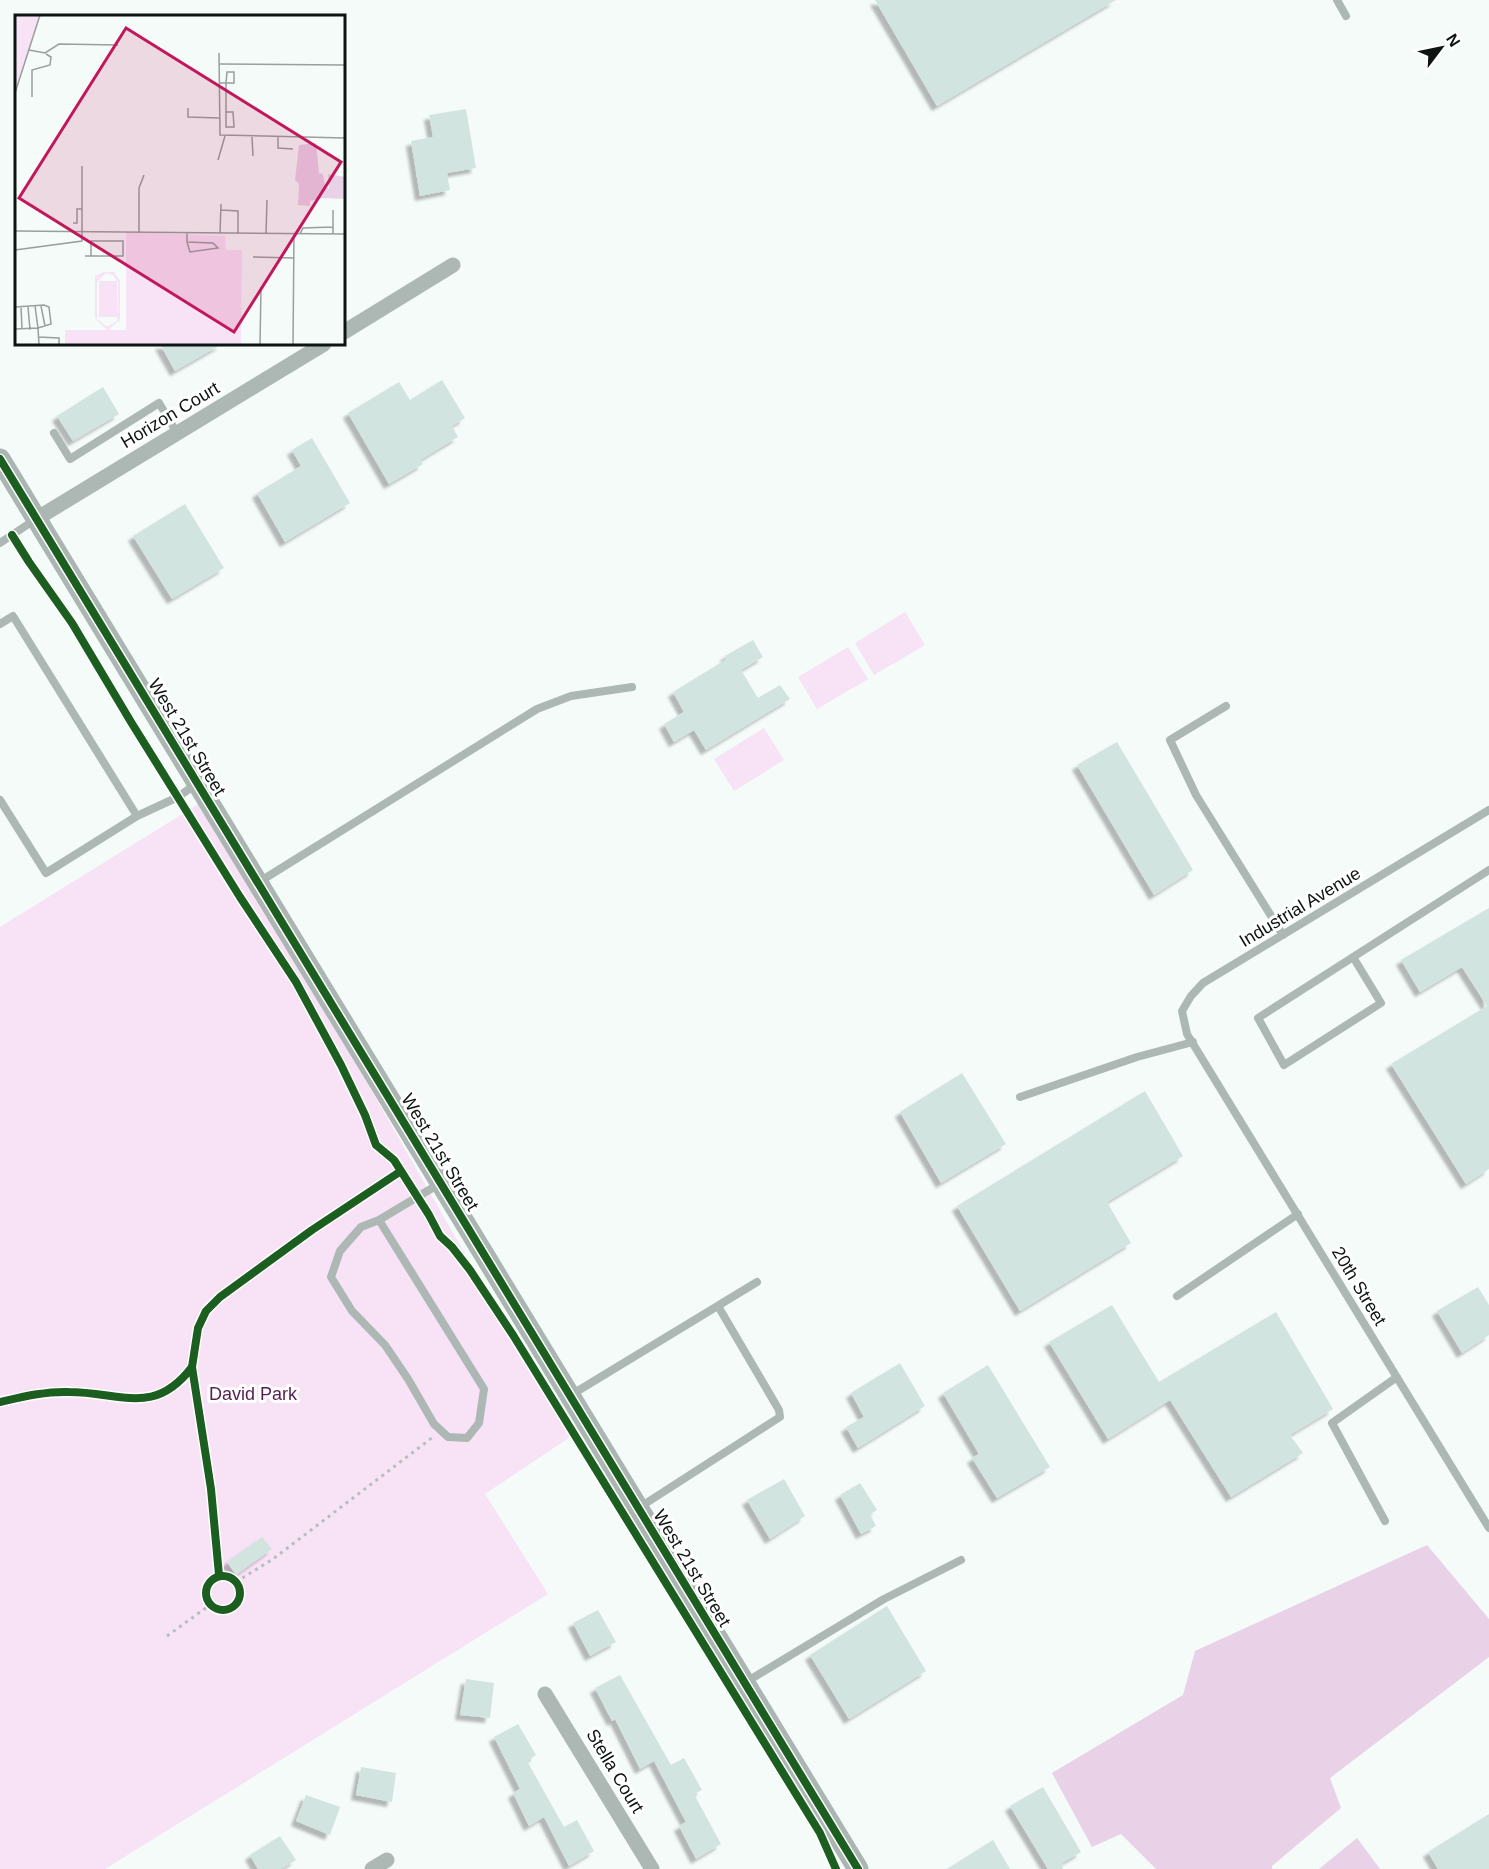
<svg xmlns="http://www.w3.org/2000/svg" width="1489" height="1869" font-family="Arial,sans-serif">
  <style>
    .green { fill: #f7e2f6 }
    .forest { fill: #e9d1e7 }
    .building { fill: #d2e4df; filter: url(#shadow) }
    .lines { fill: none; stroke-linecap: round; stroke-linejoin: round }
    .path { stroke: #b7bfbd; stroke-width: 3; stroke-dasharray: 3 4.5; stroke-linecap: butt }
    .lane { stroke: #adb7b4; stroke-width: 8 }
    .street { stroke: #adb7b4; stroke-width: 15 }
    .secondary { stroke: #abb6b3; stroke-width: 21 }
    .cycleway-casing { stroke: #fff; stroke-width: 11 }
    .cycleway { stroke: #1b5e20; stroke-width: 8 }
    .labels { text-anchor: middle; stroke-width: 6; stroke-linejoin: round; paint-order: stroke }
    .street-label { font-size: 18px; fill: #0d1513; stroke: #fff }
    .park-label { font-size: 18px; fill: #581d52; stroke: #fff }
    .inset-road { fill: none; stroke: #989f9d; stroke-width: 1.5 }
    .view { fill: #c2185b; fill-opacity: 0.15; stroke: #c2185b; stroke-width: 3 }
    .inset-edge { fill: none; stroke: #0d1513; stroke-width: 3 }
  </style>
  <defs>
    <filter id="shadow"><feDropShadow dx="-5" dy="5" stdDeviation="1.5" flood-color="#0004"/></filter>
  </defs>
  <rect width="100%" height="100%" fill="#f4fbf9"/>
  <path class="green" d="M905 612 925 645 874 675 855 643Z
    M848 647 868 679 817 709 798 677Z
    M764 728 784 760 734 791 714 759Z
    M205 800 570 1437 485 1494 548 1594 105 1869H0V927Z"/>
  <path class="forest" d="M1427 1545 1489 1619V1657L1330 1778 1341 1808 1272 1866V1869H1156L1121 1834 1092 1847 1052 1773 1183 1695 1195 1651Z
    M1357 1838 1380 1869H1319Z"/>
  <path class="building" d="M875 0H1116L937 106Z
    M466 109 476 168 447 173 450 190 420 196 411 141 433 137 429 115Z
    M160 344H222L175 371Z
    M442 380 465 418 452 426 458 437 420 460 423 464 389 484 348 413 399 382 410 400Z
    M103 387 119 414 73 441 57 416Z
    M312 438 350 503 285 542 257 493 301 466 292 450Z
    M185 504 224 568 172 599 133 536Z
    M753 640 763 657 741 670 758 698 780 685 790 699 706 750 694 730 674 742 664 724 684 712 673 692 727 659 725 656Z
    M1117 742 1193 870 1154 895 1077 765Z
    M1489 908V1169L1466 1184 1391 1064 1487 1006 1462 967 1420 992 1401 960Z
    M962 1073 1006 1144 941 1183 900 1112Z
    M1145 1091 1183 1156 1107 1202 1131 1243 1020 1311 957 1206Z
    M1478 1287 1489 1305V1335L1462 1353 1437 1311Z
    M1112 1305 1159 1382 1276 1312 1333 1409 1290 1435 1303 1453 1231 1497 1170 1400 1108 1439 1049 1342Z
    M900 1363 925 1406 858 1448 846 1427 864 1417 851 1393Z
    M988 1365 1050 1467 997 1498 972 1458 979 1454 943 1393Z
    M784 1479 805 1516 770 1539 747 1500Z
    M860 1483 877 1510 870 1514 876 1526 861 1534 840 1495Z
    M262 1537 272 1549 236 1575 227 1562Z
    M887 1606 926 1671 849 1719 810 1655Z
    M598 1610 616 1642 590 1656 573 1623Z
    M620 1675 671 1765 684 1758 702 1790 694 1794 721 1844 696 1859 679 1826 686 1822 654 1761 640 1769 615 1719 612 1721 595 1688Z
    M466 1679 494 1683 490 1718 460 1715Z
    M518 1724 536 1755 527 1761 564 1827 577 1820 594 1851 569 1866 544 1817 529 1826 513 1793 520 1789 494 1737Z
    M361 1767 396 1773 392 1802 356 1795Z
    M1043 1787 1081 1852 1062 1863 1063 1869H1048L1010 1806Z
    M306 1795 340 1807 330 1835 296 1821Z
    M1489 1814V1869H1438L1428 1852Z
    M280 1836 296 1860 281 1869H258L250 1855Z
    M993 1840 1010 1869H947Z"/>
  <g class="lines">
    <path class="path" d="M236 1582 273 1559 433 1437
      M167 1636 210 1605"/>
    <path class="lane" d="M1337 0 1346 16
      M54 433 70 459 159 403 177 433
      M0 543 36 519
      M0 624 13 616 137 816 46 873 0 800
      M1226 706 1170 740 1196 795 1283 935
      M1489 810 1203 983 1191 996 1182 1011 1187 1034 1489 1528
      M137 816 178 797 196 784
      M259 882 537 709 571 696 632 687
      M1353 957 1381 1003 1284 1065 1258 1018 1489 870
      M1020 1097 1137 1057 1193 1042
      M379 1220 361 1227 340 1251 331 1277 352 1311 385 1345 408 1379 434 1424 448 1437 467 1438 479 1423 484 1389 379 1220 439 1184
      M1177 1296 1298 1214
      M571 1395 757 1282
      M640 1507 780 1417 779 1410 718 1306
      M1385 1521 1332 1423 1397 1377
      M746 1682 884 1599 961 1560"/>
    <path class="street" d="M344 332 453 265
      M36 519 324 344
      M545 1694 652 1869
      M372 1869 387 1860"/>
    <path class="secondary" d="M0 459 858 1869"/>
    <defs>
      <path id="cycleway" d="M0 459 858 1869
        M12 535 29 562 72 623 131 722 240 897 296 982 341 1065 365 1115 376 1145 394 1160 429 1215 440 1236 452 1247 470 1270 513 1335 820 1833 836 1869
        M0 1402C22 1397 46 1391 69 1392 121 1392 154 1417 192 1367
        M219 1575 211 1489 192 1367 198 1328 206 1311 220 1297 312 1230 401 1171
        M206 1593a17 17 0 1 1 34 0a17 17 0 1 1-34 0Z"/>
    </defs>
    <use href="#cycleway" class="cycleway-casing"/>
    <use href="#cycleway" class="cycleway"/>
  </g>
  <g class="labels">
    <g class="street-label">
      <text transform="translate(170 415) rotate(-31)" y="6">Horizon Court</text>
      <text transform="translate(187 737) rotate(59)" y="6">West 21st Street</text>
      <text transform="translate(1300 907) rotate(-31)" y="6">Industrial Avenue</text>
      <text transform="translate(440 1152) rotate(59)" y="6">West 21st Street</text>
      <text transform="translate(1359 1286) rotate(59)" y="6">20th Street</text>
      <text transform="translate(692 1568) rotate(59)" y="6">West 21st Street</text>
      <text transform="translate(615 1771) rotate(59)" y="6">Stella Court</text>
    </g>
    <g class="park-label">
      <text x="253" y="1400">David Park</text>
    </g>
  </g>
  <g transform="translate(15 15)">
    <rect width="330" height="330" fill="#f4fbf9"/>
    <path d="M0 0H25L0 78ZM111 217 210 221 211 235H227L226 330H50V315H92L80 303V261L89 257H99L105 266V305L93 315H111ZM91 258 98 260 103 267 102 306 92 312 82 304V267ZM102 266V302H84V266Z" fill="#f7e2f6" fill-rule="evenodd"/>
    <path d="M301 128 304 158 308 159 310 171 314 174 313 159 330 162V184L308 183 295 186V191L283 190 284 169 280 165 284 130Z" fill="#e9d1e7"/>
    <path class="inset-road" d="M14 35 30 38 44 29 103 30M204 38 205 120 330 123M205 49 330 50M212 57H219V68H211ZM204 68H211V112H219L218 97H211M0 78 25 0M17 82V55L35 50 36 42 31 39M173 93V102L204 103M237 122 238 141M263 122V133L278 134M203 145 210 121M206 195 223 196V218M58 208H62V194H67M0 216 330 219M124 217V173L129 160M205 218 206 189M251 219 252 185M285 219 288 213 318 212M318 219V195M172 227 175 237 203 233 198 228 172 227V218M0 235 67 226V151M70 241H108V226H76V241M238 242 279 243M26 291 30 311M0 292 29 290 34 292 36 309 23 313 20 291M6 292 7 314M13 292 15 315M0 314 23 313 24 330M23 322 44 323V330M245 330 246 272M278 330 279 219"/>
    <path class="view" d="M111 13 326 147 219 317 4 183Z"/>
    <rect width="330" height="330" class="inset-edge"/>
  </g>
  <g transform="translate(1441 48) rotate(58)" stroke="#ffffff" stroke-width="4.5" paint-order="stroke">
  <path d="M0-4.5L10 22L0 15L-10 22Z" fill="#0d1513"/>
  <text y="-9" font-size="16" font-weight="bold" text-anchor="middle" fill="#0d1513">N</text>
  </g>
</svg>
